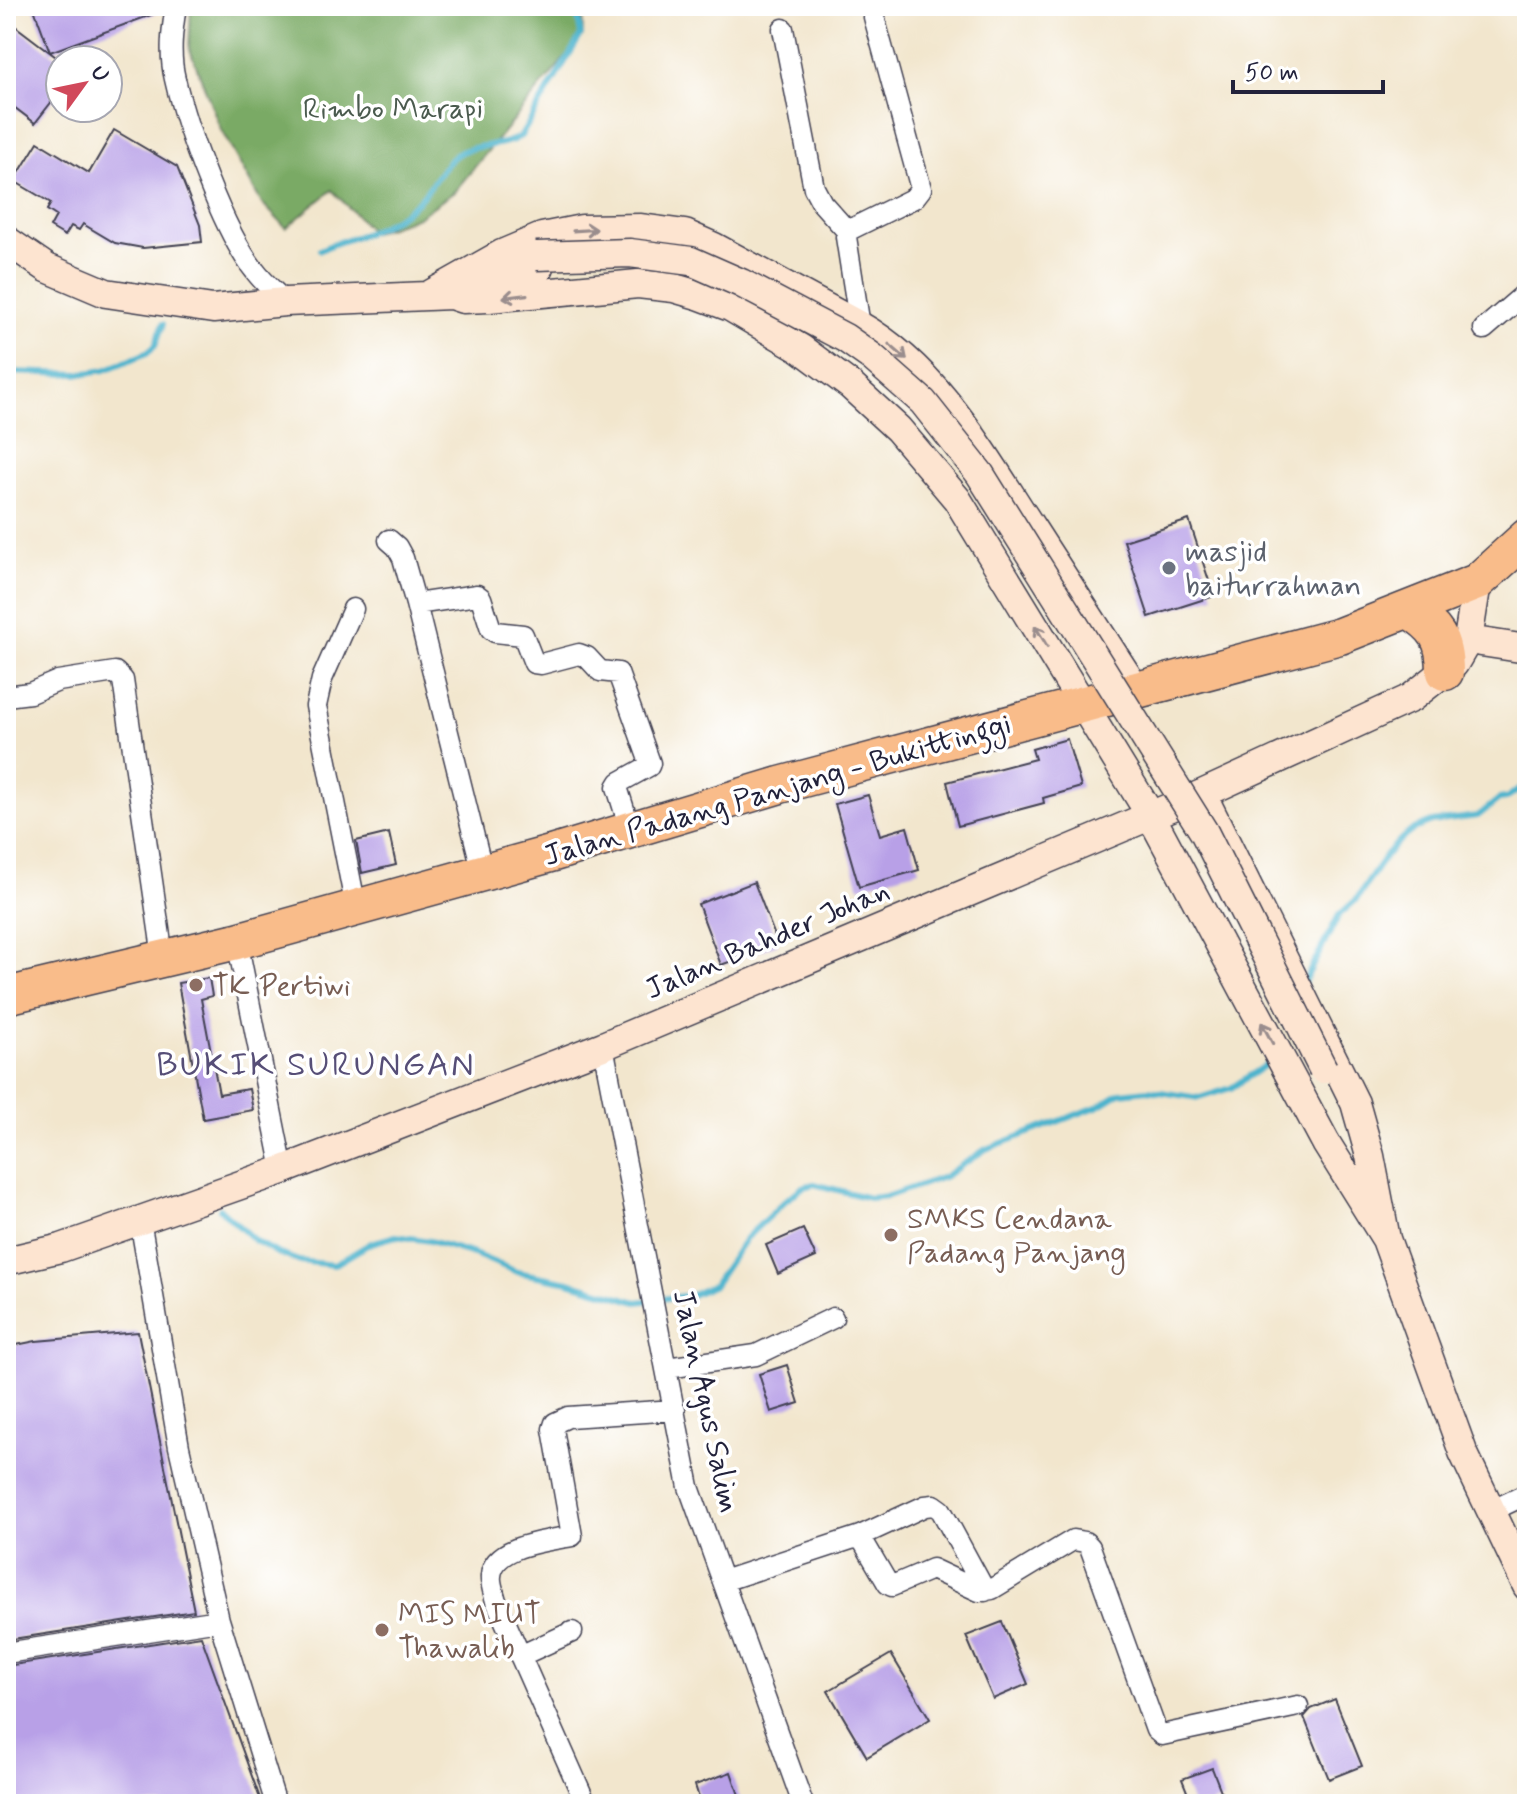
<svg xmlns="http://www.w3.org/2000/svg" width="1533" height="1810" font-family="Mynerve,sans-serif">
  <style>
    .forest { fill: #7aaa65; stroke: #4e6650; stroke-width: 2 }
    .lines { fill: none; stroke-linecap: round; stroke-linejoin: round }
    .stream { stroke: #4eb4cd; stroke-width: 6 }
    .building { fill: #b8a0e7 }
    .street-casing { stroke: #413f51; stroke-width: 23 }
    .secondary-casing { stroke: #413f51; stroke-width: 31 }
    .highway-casing { stroke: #413f51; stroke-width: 39 }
    .street { stroke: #fff; stroke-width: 20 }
    .secondary { stroke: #fde4d0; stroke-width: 28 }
    .highway { stroke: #f9bc8a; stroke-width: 36 }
    .secondary-bridge-casing { stroke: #413f51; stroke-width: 31; stroke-linecap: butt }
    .secondary-bridge { stroke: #fde4d0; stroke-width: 28 }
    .oneway { stroke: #9a8d8d }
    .worship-dot { fill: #6b7280; stroke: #fff; stroke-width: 3 }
    .education-dot { fill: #8d6e63; stroke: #fff; stroke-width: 3 }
    .labels { text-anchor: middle; stroke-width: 7; stroke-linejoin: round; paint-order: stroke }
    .park-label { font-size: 30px; fill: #4b5b4f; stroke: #fff }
    .worship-label { font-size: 30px; fill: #5b616d; stroke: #fff; text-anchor: start }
    .street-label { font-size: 30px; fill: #22223b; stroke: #fff }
    .education-label { font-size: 30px; fill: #785e54; stroke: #fff; text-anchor: start }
    .quarter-label { font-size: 34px; letter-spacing: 2px; fill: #564e77; stroke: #fff }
  </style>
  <rect width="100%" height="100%" fill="#fff"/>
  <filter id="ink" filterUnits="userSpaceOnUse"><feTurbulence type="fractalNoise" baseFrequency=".0125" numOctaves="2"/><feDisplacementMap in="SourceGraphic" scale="16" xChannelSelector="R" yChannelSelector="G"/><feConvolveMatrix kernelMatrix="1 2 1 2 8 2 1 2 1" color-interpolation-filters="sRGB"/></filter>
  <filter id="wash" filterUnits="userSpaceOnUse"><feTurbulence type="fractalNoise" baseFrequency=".006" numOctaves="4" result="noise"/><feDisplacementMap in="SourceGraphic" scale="32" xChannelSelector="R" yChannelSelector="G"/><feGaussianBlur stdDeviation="1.8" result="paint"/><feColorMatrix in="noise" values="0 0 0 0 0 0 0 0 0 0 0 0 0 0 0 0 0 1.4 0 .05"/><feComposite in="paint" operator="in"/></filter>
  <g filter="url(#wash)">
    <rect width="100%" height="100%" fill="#f2e6cd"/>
    <path class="forest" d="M191 6H582L583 36 454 192 418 217 373 233 332 190 286 228 261 202 221 130 189 47Z"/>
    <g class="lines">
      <path class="stream" d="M320 250C332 244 342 241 355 237 375 231 399 218 415 204 433 189 440 163 461 152 480 143 502 148 521 136L581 35 576 6
        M6 372 80 374 105 370 147 353 155 346 163 324
        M1304 982 1339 915 1356 900 1386 855 1401 839 1414 829 1432 822 1478 816 1499 799 1506 798 1527 784
        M220 1209 254 1240 277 1253 299 1261 334 1265 371 1243 396 1236 430 1241 474 1254 517 1272 569 1282 637 1302 692 1295 714 1285 745 1239 786 1200 803 1187 814 1184 869 1198 888 1196 944 1177 986 1149 1099 1106 1120 1093 1148 1090 1199 1098 1231 1088 1273 1060"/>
    </g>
    <g id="blocks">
      <path class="building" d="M33 6H163L162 11 50 52Z
        M6 19 60 60V91L35 123 6 101Z
        M114 130 177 167 200 225 202 242 143 248 115 243 83 224 79 230 71 226 65 236 50 227 56 216 47 210 51 203 14 181 38 142 89 173Z
        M1189 520 1214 596 1149 617 1124 541Z
        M1067 739 1081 787 1043 798 1044 803 958 826 947 782 1035 759 1032 749Z
        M868 795 880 835 907 827 919 870 859 887 835 804Z
        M389 833 396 865 362 873 356 841Z
        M754 882 778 944 721 965 698 904Z
        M209 978 212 996 201 999 219 1094 249 1089 253 1110 203 1119 178 983Z
        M803 1229 816 1257 778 1274 766 1245Z
        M138 1332 194 1611 6 1640V1347L36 1341Z
        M787 1365 799 1403 771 1412 759 1374Z
        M1002 1622 1028 1684 993 1699 966 1636Z
        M201 1636 262 1804H6V1666Z
        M891 1654 930 1719 867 1757 828 1691Z
        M1335 1699 1362 1766 1329 1779 1304 1717 1311 1709Z
        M1212 1768 1224 1799 1211 1804H1192L1182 1779Z
        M731 1772 742 1804H701L695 1785Z"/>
    </g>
  </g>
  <g filter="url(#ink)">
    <use href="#blocks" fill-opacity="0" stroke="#413f51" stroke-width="2"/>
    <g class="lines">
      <defs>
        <path id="street" d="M176 6C172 30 169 55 175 79 186 128 224 233 255 271 263 282 275 292 285 302
          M783 29 814 188 822 203 847 231
          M860 326 846 237 847 231 914 198 921 189 874 17
          M1484 329 1527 292
          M389 540 397 547 403 558 416 604 483 873
          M416 604 477 595 481 598 491 629 495 632 523 635 534 663 541 664 579 654 587 657 600 671 618 673 650 763 649 766 620 782 617 787 630 829
          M353 609 322 679 316 706 356 908
          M6 696 30 693 58 681 115 672 123 680 163 957
          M237 941 283 1170
          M603 1046 689 1487 803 1804
          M140 1220 179 1447 219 1620 276 1804
          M667 1368 756 1355 833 1318
          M1491 1511 1527 1494
          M860 1536 888 1584 892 1586 932 1569 979 1591 992 1589 1073 1540 1085 1542 1090 1547 1156 1730 1162 1735 1298 1706
          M723 1581 860 1536 925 1506 934 1505 941 1510 985 1591
          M6 1653 219 1620
          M520 1656 572 1632
          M586 1804 496 1601C494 1593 490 1583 491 1576 493 1545 548 1541 572 1536L553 1429 555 1423 568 1417 675 1410"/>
        <path id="secondary" d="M6 240 47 268 106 293 213 309 285 302 451 295 463 299 489 298 638 284 674 288 698 295 730 307 800 348 850 385 898 429 957 499 1151 816 1326 1143 1386 1239
          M466 289 487 280 540 267
          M431 294 502 254 542 237 582 229 641 228 685 234 714 247 860 326C936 369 983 453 1029 524 1064 579 1100 633 1135 688
          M1468 640 1527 649
          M1202 794 1355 1103 1370 1156 1386 1239 1463 1452 1527 1586
          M6 1261 61 1248 283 1170 603 1046 1202 794 1411 698 1454 664 1468 640 1477 582"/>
        <path id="highway" d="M1409 610C1436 627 1445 639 1445 672
          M6 996 237 941 554 853 780 785 1340 636 1477 582 1527 537"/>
      </defs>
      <use href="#street" class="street-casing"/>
      <use href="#secondary" class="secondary-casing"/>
      <use href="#highway" class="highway-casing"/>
      <use href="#street" class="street"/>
      <use href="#secondary" class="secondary"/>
      <use href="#highway" class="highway"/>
      <defs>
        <path id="secondary-bridge" d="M536 256 630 253 691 261 741 283 845 338 872 357 923 402 980 474 1204 832 1323 1069"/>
      </defs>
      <use href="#secondary-bridge" class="secondary-bridge-casing"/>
      <use href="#secondary-bridge" class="secondary-bridge"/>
    </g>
    <defs><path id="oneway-shaft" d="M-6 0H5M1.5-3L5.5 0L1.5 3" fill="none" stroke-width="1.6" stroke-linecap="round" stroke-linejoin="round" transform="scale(2)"/></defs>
    <g class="oneway">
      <use href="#oneway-shaft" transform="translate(585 230) rotate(-4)"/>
      <use href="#oneway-shaft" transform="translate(515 296) rotate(173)"/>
      <use href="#oneway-shaft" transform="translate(898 352) rotate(41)"/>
      <use href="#oneway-shaft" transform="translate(1041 636) rotate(-121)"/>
      <use href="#oneway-shaft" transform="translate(1267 1033) rotate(-118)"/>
    </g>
  </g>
  <circle class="worship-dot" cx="1169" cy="568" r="8"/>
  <g class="education-dot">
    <circle cx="196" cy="985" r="8"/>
    <circle cx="891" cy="1235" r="8"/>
    <circle cx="382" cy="1630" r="8"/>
  </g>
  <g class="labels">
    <g class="park-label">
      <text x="393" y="118">Rimbo Marapi</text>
    </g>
    <g class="worship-label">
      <text x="1185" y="561">masjid<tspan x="1185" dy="34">baiturrahman</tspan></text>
    </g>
    <g class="street-label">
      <text transform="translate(777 789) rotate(-16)" y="10">Jalan Padang Panjang - Bukittinggi</text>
      <text transform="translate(767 939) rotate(-23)" y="10">Jalan Bahder Johan</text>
      <text transform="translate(707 1401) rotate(78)" y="10">Jalan Agus Salim</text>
    </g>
    <g class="education-label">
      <text x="212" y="995">TK Pertiwi</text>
      <text x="907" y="1228">SMKS Cendana<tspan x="907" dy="34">Padang Panjang</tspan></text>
      <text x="398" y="1623">MIS MIUT<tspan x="398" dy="34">Thawalib</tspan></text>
    </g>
    <g class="quarter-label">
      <text x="316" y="1075">BUKIK SURUNGAN</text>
    </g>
  </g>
  <rect width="1533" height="1810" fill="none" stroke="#fff" stroke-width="32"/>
  <g transform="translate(84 84) rotate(57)"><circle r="38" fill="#ffffff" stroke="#a7a7b1" stroke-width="2"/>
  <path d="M0-6L14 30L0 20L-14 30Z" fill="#d1495b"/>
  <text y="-12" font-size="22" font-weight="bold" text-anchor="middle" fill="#22223b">U</text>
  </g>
  <path d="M1233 80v12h150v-12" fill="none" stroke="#22223b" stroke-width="4"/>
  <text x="1245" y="80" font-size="24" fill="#22223b" stroke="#ffffff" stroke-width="6" paint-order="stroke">50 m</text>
</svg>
